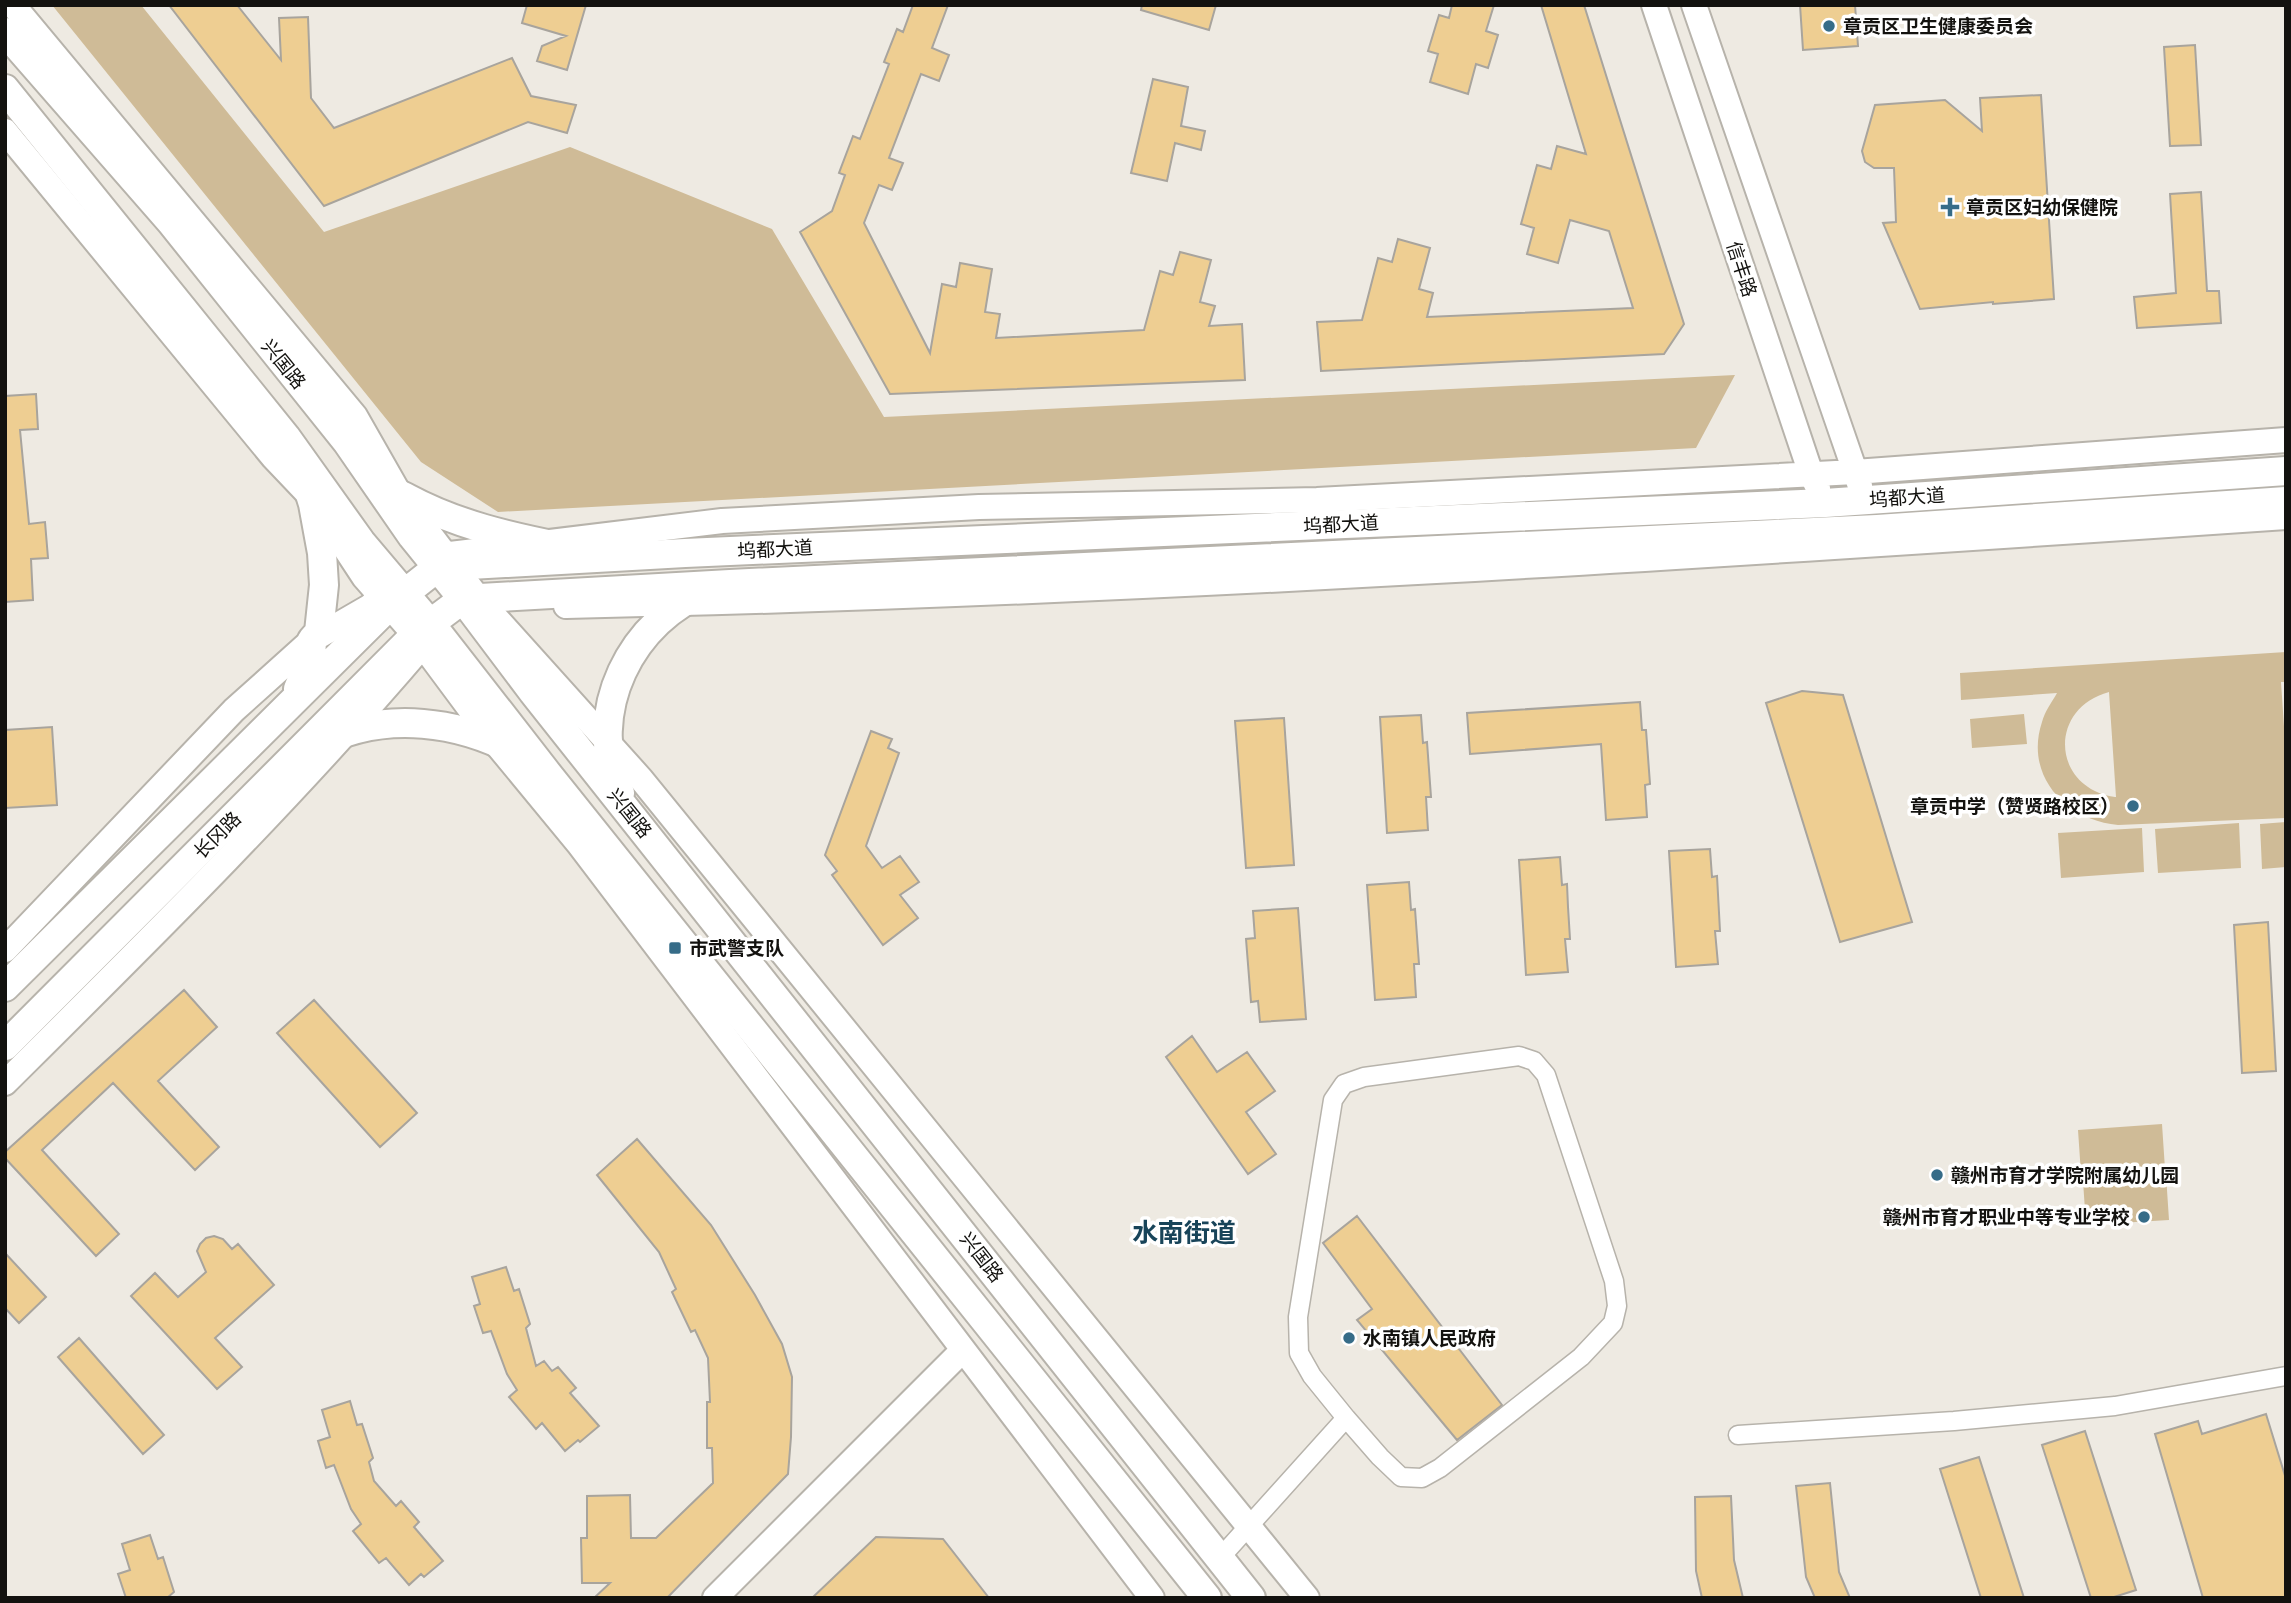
<svg xmlns="http://www.w3.org/2000/svg" width="2291" height="1603" font-family="'Fira Sans Condensed','Noto Sans SC',sans-serif">
  <style>
    .green { fill: #cfbb97; fill-rule: evenodd }
    .building { fill: #eece92; stroke: #a8a49d; stroke-width: 2 }
    .lines { fill: none; stroke-linecap: round; stroke-linejoin: round }
    .street-casing { stroke: #b7b3ab; stroke-width: 21 }
    .secondary-casing { stroke: #b7b3ab; stroke-width: 28 }
    .primary-casing { stroke: #b7b3ab; stroke-width: 32 }
    .street { stroke: #fff; stroke-width: 18 }
    .secondary { stroke: #fff; stroke-width: 24 }
    .primary { stroke: #fff; stroke-width: 28 }
    .poi-dot { fill: #366c88; stroke: #fff; stroke-width: 2.5 }
    .labels { text-anchor: middle; stroke-width: 7; stroke-linejoin: round; paint-order: stroke }
    .poi-label { font-size: 19px; font-weight: bold; fill: #13120f; stroke: #fff; text-anchor: start }
    .street-label { font-size: 19px; fill: #13120f; stroke: #fff }
    .district-label { font-size: 26px; font-weight: bold; fill: #184459; stroke: #fff }
  </style>
  <rect width="100%" height="100%" fill="#eeeae2"/>
  <path class="green" d="M52 5H141L324 232 570 147 772 229 884 417 1735 375 1696 448 498 512 421 462Z
    M2286 652V682H2281L2286 756V818L2118 825C2066 820 2024 776 2042 722 2045 711 2052 702 2057 693L1961 700 1960 673ZM2109 692 2116 797H2115C2052 788 2047 709 2109 692Z
    M2024 714 2027 744 1972 748 1970 719Z
    M2286 822V867L2262 869 2260 824Z
    M2239 823 2241 868 2158 873 2155 829Z
    M2142 828 2144 872 2061 878 2058 833Z
    M2162 1124 2165 1169 2081 1174 2078 1130Z
    M2166 1175 2169 1220 2086 1225 2083 1181Z"/>
  <path class="building" d="M169 5H237L281 60 279 18 308 17 311 98 334 128 512 58 531 96 576 105 567 133 528 122 324 206Z
    M527 5H586L567 70 537 61 542 46 566 36 522 23Z
    M913 5H948L932 48 949 55 939 81 921 74 889 158 903 163 892 190 879 185 864 223 930 353 942 284 956 287 960 263 992 269 985 312 1000 314 996 338 1144 330 1160 271 1173 275 1180 252 1211 260 1200 302 1215 306 1209 326 1242 324 1245 380 890 394 800 232 832 211 845 175 839 173 853 136 860 139 889 64 884 62 897 29 903 32Z
    M1142 5H1216L1209 30 1141 10Z
    M1452 5H1494L1486 31 1498 35 1488 68 1476 64 1468 94 1430 82 1438 54 1428 51 1439 15 1449 18Z
    M1541 5H1584L1684 324 1664 354 1321 371 1317 322 1362 320 1378 258 1392 262 1398 239 1430 248 1419 289 1433 293 1427 317 1633 308 1609 231 1570 220 1558 263 1527 254 1534 228 1521 224 1537 165 1551 169 1557 146 1586 154Z
    M1800 5H1855L1858 46 1803 50Z
    M2195 45 2201 145 2170 146 2164 47Z
    M1153 79 1188 87 1181 126 1205 131 1201 150 1175 143 1167 181 1131 173Z
    M2041 95 2054 299 1993 304V302L1920 309 1883 223 1896 222 1894 168H1874L1865 162 1862 151 1875 105 1945 100 1982 131 1980 98Z
    M2201 192 2207 291H2219L2221 323 2137 328 2134 297 2176 293 2170 194Z
    M36 394 38 429 20 430 29 524 45 522 48 558 31 559 33 600 5 602V396Z
    M1802 691 1843 695 1912 922 1840 942 1766 703Z
    M1640 702 1642 730H1646L1650 784 1645 785 1647 817 1606 820 1601 744 1470 754 1467 713Z
    M1421 715 1423 743 1427 742 1431 797H1426L1428 830 1387 833 1380 717Z
    M1284 718 1294 865 1246 868 1235 721Z
    M52 727 57 805 5 808V730Z
    M871 731 892 739 888 748 899 753 866 846 882 868 900 856 919 882 900 895 918 918 883 945 832 875 837 871 825 855Z
    M1710 849 1712 877 1717 876 1720 931H1715L1718 964 1676 967 1669 851Z
    M1560 857 1562 885 1567 884 1568 907 1570 939H1565L1568 972 1526 975 1519 860Z
    M1409 882 1411 910 1415 909 1419 964H1414L1416 997 1375 1000 1367 885Z
    M1298 908 1306 1019 1260 1022 1258 1001 1251 1002 1246 939 1255 938 1253 911Z
    M2268 922 2276 1071 2242 1073 2234 925Z
    M184 990 217 1027 158 1081 219 1147 195 1170 113 1083 42 1150 119 1234 96 1256 5 1158V1152Z
    M314 1000 417 1113 380 1147 277 1033Z
    M1192 1036 1217 1072 1247 1052 1275 1091 1246 1112 1276 1154 1248 1174 1166 1057Z
    M637 1139 711 1225 755 1295 782 1344 792 1377 791 1437 788 1474 667 1598H594L610 1583H582L581 1538H587V1496L630 1495 631 1538H656L713 1483 712 1448H707V1402H710L708 1358 695 1330 691 1332 672 1292 676 1289 659 1252 597 1175Z
    M1357 1216 1502 1405 1457 1440 1357 1320 1372 1309 1323 1243Z
    M214 1236 223 1239 232 1249 238 1244 274 1285 215 1338 242 1367 217 1389 131 1296 155 1273 178 1297 206 1272 197 1251 200 1244 206 1238Z
    M5 1253 46 1297 19 1323 5 1308Z
    M506 1267 514 1291 519 1289 530 1324 526 1328 536 1366 544 1361 552 1371 558 1367 576 1388 570 1393 599 1426 580 1442 578 1440 565 1451 542 1423 536 1429 509 1397 517 1390 507 1374 491 1331 483 1333 474 1306 480 1304 472 1277Z
    M79 1338 164 1435 143 1454 58 1357Z
    M350 1401 357 1425 362 1424 373 1458 369 1462 374 1481 396 1506 401 1501 419 1522 414 1527 443 1561 424 1577 421 1574 409 1585 386 1558 379 1563 353 1531 361 1524 351 1509 334 1465 326 1468 318 1441 330 1437 322 1410Z
    M2266 1414 2286 1479V1598H2203L2155 1434 2198 1421 2202 1434Z
    M2085 1431 2136 1590 2111 1598H2091L2042 1445Z
    M1979 1457 2024 1598H1981L1940 1469Z
    M1830 1483 1839 1572 1850 1598H1815L1806 1577 1796 1486Z
    M1731 1496 1734 1560 1743 1598H1702L1696 1571 1695 1497Z
    M150 1535 158 1559 163 1557 174 1592 167 1598H126L118 1574 130 1570 122 1544Z
    M876 1537 943 1539 989 1598H812Z"/>
  <g class="lines">
    <defs>
      <path id="street" d="M1738 1435 1954 1421 2115 1406 2286 1376
        M1220 1558 1346 1418 1380 1457 1401 1477 1422 1478 1440 1468 1581 1357 1613 1323 1617 1306 1614 1281 1546 1075 1534 1061 1519 1056 1364 1077 1344 1084 1333 1100 1298 1317 1299 1353 1312 1376 1346 1418"/>
      <path id="secondary" d="M13 5 355 416 400 495 479 599 641 779 1307 1598
        M1654 5 1811 474 1818 488
        M1694 5 1860 486
        M5 131 273 457 312 498 364 577 415 635 493 740 578 843 1152 1598
        M450 554 722 521 979 507 1317 500 1855 472 2286 440
        M566 606C1140 594 1713 556 2286 517
        M5 950 234 710 312 640 369 607 392 588
        M5 1083C148 941 292 799 423 645L431 639
        M715 1598 963 1350"/>
      <path id="primary" d="M5 32 171 222 347 442 412 536 463 599 533 692 1251 1598
        M5 89 286 437 361 542 438 633 547 773 1207 1598
        M379 481C386 490 397 493 407 498 457 525 511 537 567 548
        M298 689 311 658 312 640 319 632 324 585 322 553 313 504 304 475
        M313 747C382 708 465 720 530 760
        M620 793C584 713 631 618 711 589
        M5 987 390 605 438 567 452 566 685 553 1825 503 2286 471
        M5 1046 415 635 463 599 730 584 1877 529 2286 501"/>
    </defs>
    <use href="#street" class="street-casing"/>
    <use href="#secondary" class="secondary-casing"/>
    <use href="#primary" class="primary-casing"/>
    <use href="#street" class="street"/>
    <use href="#secondary" class="secondary"/>
    <use href="#primary" class="primary"/>
  </g>
  <g class="poi-dot">
    <circle cx="1829" cy="26" r="7"/>
    <path d="M1946.5 196.5h7v7h7v7h-7v7h-7v-7h-7v-7h7z"/>
    <circle cx="2133" cy="806" r="7"/>
    <rect x="668" y="941" width="14" height="14" rx="3.5"/>
    <circle cx="1937" cy="1175" r="7"/>
    <circle cx="2144" cy="1217" r="7"/>
    <circle cx="1349" cy="1338" r="7"/>
  </g>
  <g class="labels">
    <g class="poi-label">
      <text x="1843" y="33">章贡区卫生健康委员会</text>
      <text x="1966" y="214">章贡区妇幼保健院</text>
      <text x="2119" y="813" text-anchor="end">章贡中学（赞贤路校区）</text>
      <text x="689" y="955">市武警支队</text>
      <text x="1951" y="1182">赣州市育才学院附属幼儿园</text>
      <text x="2130" y="1224" text-anchor="end">赣州市育才职业中等专业学校</text>
      <text x="1363" y="1345">水南镇人民政府</text>
    </g>
    <g class="street-label">
      <text transform="translate(1742 269) rotate(72)" y="7">信丰路</text>
      <text transform="translate(284 364) rotate(51)" y="7">兴国路</text>
      <text transform="translate(1907 497) rotate(-4)" y="7">坞都大道</text>
      <text transform="translate(1341 524) rotate(-3)" y="7">坞都大道</text>
      <text transform="translate(775 549) rotate(-3)" y="7">坞都大道</text>
      <text transform="translate(630 813) rotate(51)" y="7">兴国路</text>
      <text transform="translate(217 835) rotate(-45)" y="7">长冈路</text>
      <text transform="translate(982 1257) rotate(52)" y="7">兴国路</text>
    </g>
    <g class="district-label">
      <text x="1184" y="1242">水南街道</text>
    </g>
  </g>
  <rect width="2291" height="1603" fill="none" stroke="#13120f" stroke-width="14"/>
</svg>
